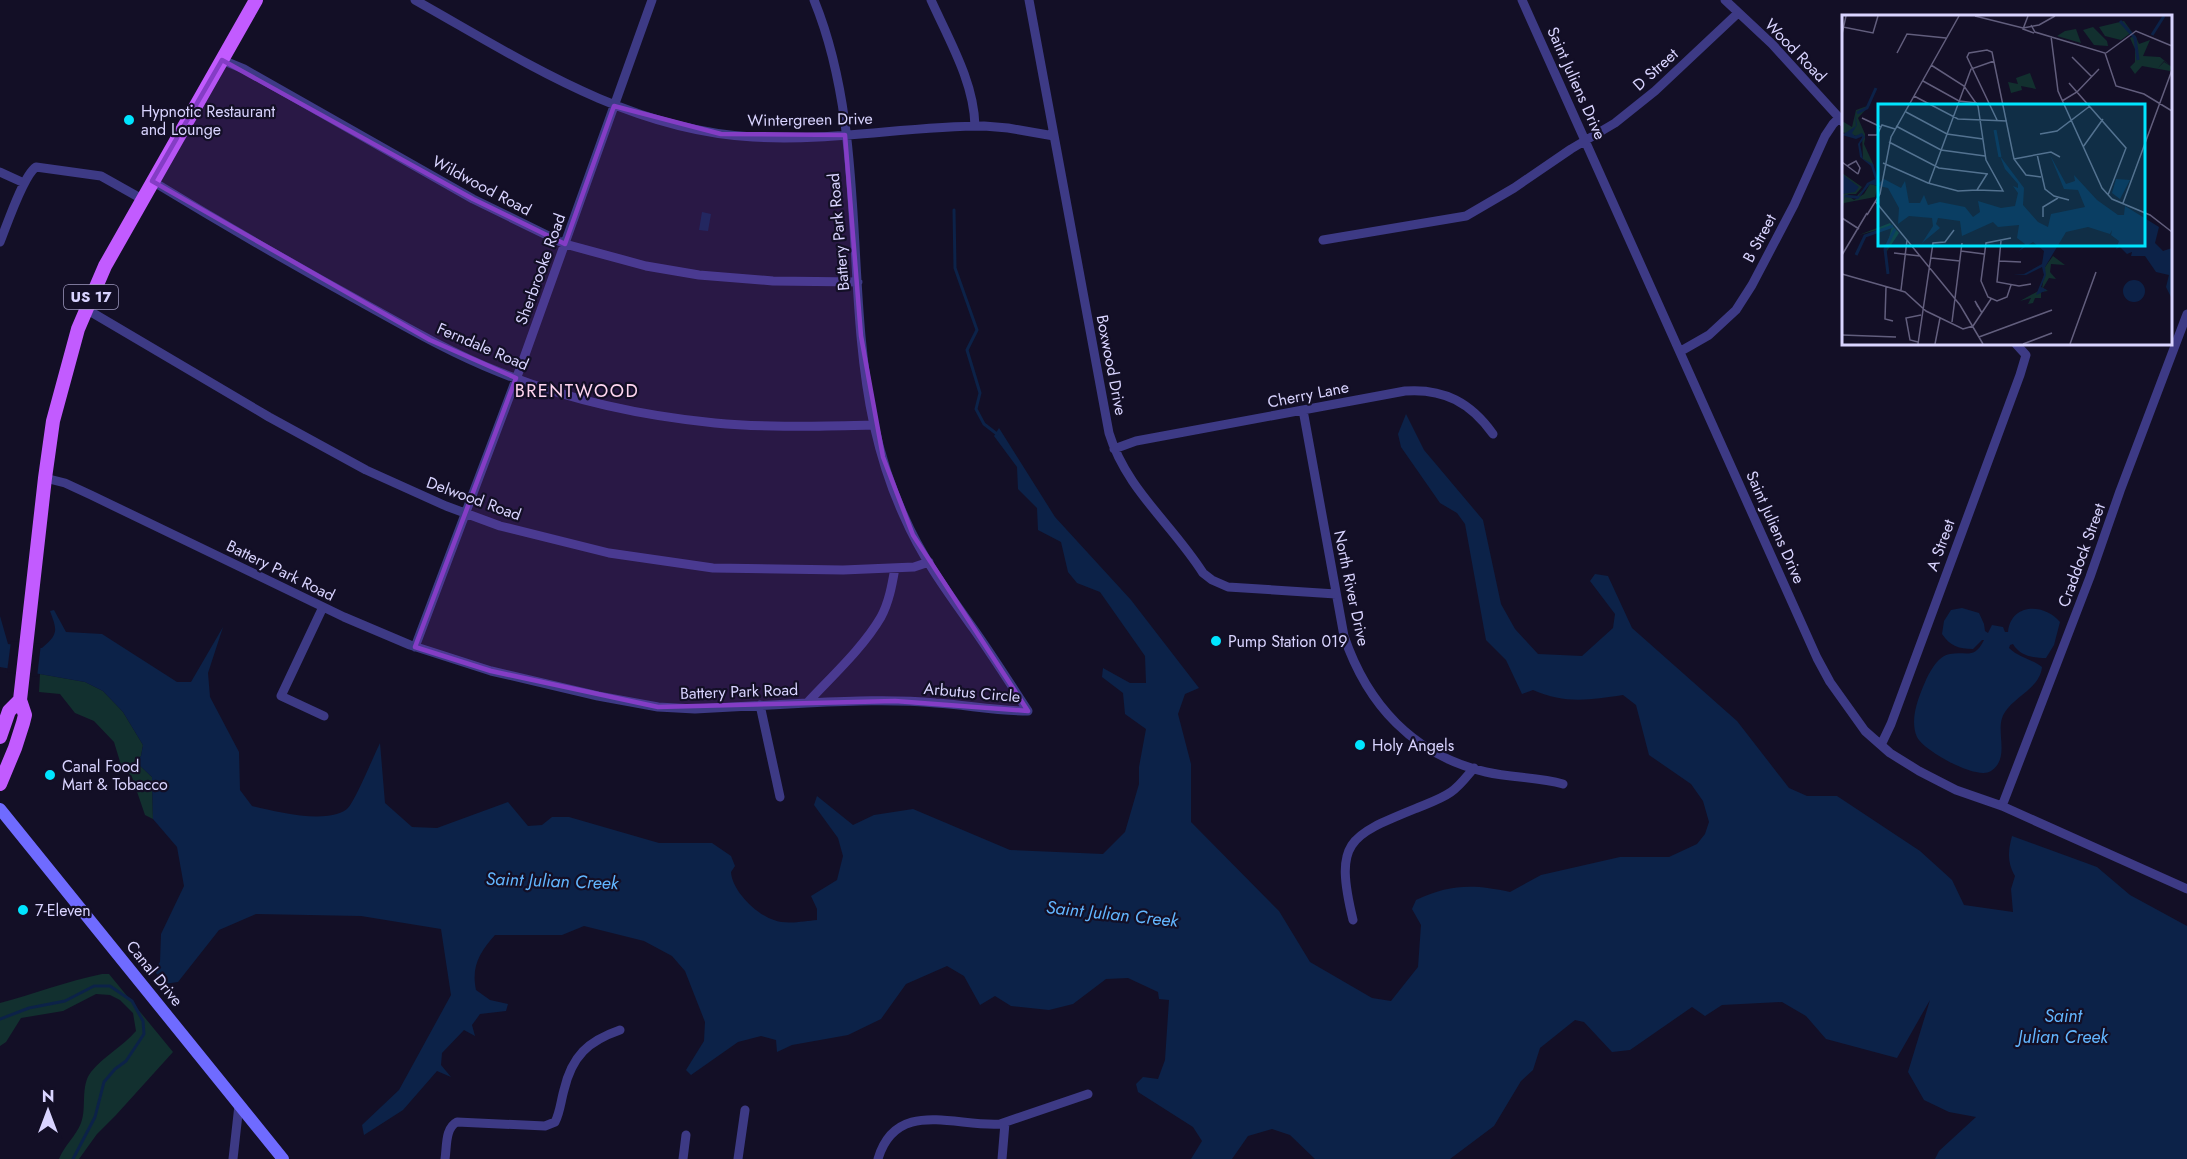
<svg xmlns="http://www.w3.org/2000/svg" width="2187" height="1159" font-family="Jost,sans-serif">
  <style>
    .green { fill: #12302f }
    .water { fill: #0c2248 }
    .pier { fill: #130f26 }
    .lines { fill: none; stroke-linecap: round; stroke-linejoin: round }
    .stream { stroke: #0c2248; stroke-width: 3 }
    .minor { stroke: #3d3a85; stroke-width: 9 }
    .secondary { stroke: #6f6bff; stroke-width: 12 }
    .primary { stroke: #c25bff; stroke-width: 14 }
    .marked { fill: #843dc5; fill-opacity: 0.2; stroke: #843dc5; stroke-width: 4.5; stroke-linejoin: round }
    .poi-dot { fill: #00e5ff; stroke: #130f26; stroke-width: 2 }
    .labels { text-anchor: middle; stroke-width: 4.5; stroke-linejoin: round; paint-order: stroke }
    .shield { fill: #130f26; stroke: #9e99be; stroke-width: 1.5 }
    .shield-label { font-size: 15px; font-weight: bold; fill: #d9d4ff }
    .street-label { font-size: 16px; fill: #d9d4ff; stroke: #130f26 }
    .poi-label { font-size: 16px; fill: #d9d4ff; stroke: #130f26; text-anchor: start }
    .neighbourhood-label { font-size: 18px; letter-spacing: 1.5px; fill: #ffd6f0; stroke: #130f26 }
    .water-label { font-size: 18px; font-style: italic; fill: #62b6ff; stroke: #130f26 }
    .inset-river { fill: none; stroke: #0c2248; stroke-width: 3 }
    .inset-road { fill: none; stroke: #625e7d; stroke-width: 1.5 }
    .view { fill: #00e5ff; fill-opacity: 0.15; stroke: #00e5ff; stroke-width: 3 }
    .inset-edge { fill: none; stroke: #d9d4ff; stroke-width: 3 }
  </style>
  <rect width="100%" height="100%" fill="#130f26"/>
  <path class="green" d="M40 674 85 682 103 691 123 712 143 745 141 756 135 761 152 777 153 819 145 815 132 777 121 765 114 742 94 721 75 713 60 694 39 692Z
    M102 974H109L173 1052 116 1115 97 1134 79 1159H59C64 1146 76 1136 81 1123 87 1108 80 1086 91 1072 104 1056 122 1047 136 1031L133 1013 120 1000 110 995 96 994 63 1011 21 1018 6 1042 0 1046V1003C34 994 67 981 102 974Z"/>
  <path class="water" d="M702 212 711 214 708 231 699 230Z
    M1406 414 1424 450 1483 520 1501 604 1515 629 1538 654 1582 656 1613 628 1615 614 1590 581 1595 574 1608 576 1632 628 1737 721 1789 788 1807 796H1837L1920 851 1952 880 1964 905 2013 912 2011 889 2015 876C2007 862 2008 851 2012 836L2097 867 2130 895 2187 926V1159H1935L1939 1151 1976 1117 1949 1112 1924 1100 1908 1072 1930 1000 1897 1058 1826 1039 1806 1016 1782 1002 1722 1005 1705 1016 1692 1007 1630 1050 1612 1052 1584 1022 1575 1020 1540 1048 1533 1070 1521 1081 1494 1126 1450 1159H1315L1290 1135 1272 1129 1248 1136 1232 1159H1191L1202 1141 1193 1127 1138 1092 1136 1084 1143 1077 1158 1079 1165 1060 1169 1000 1159 999 1158 992 1128 978 1106 979 1073 1004 1049 1010 1011 1006 995 996 980 1005 964 976 947 966 906 984 881 1019 848 1035 792 1045 777 1052 776 1040 761 1036 738 1042 691 1075 686 1070 704 1041 705 1022 685 971 672 956 644 941 584 926 562 935H495C480 952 471 966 476 990L490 1000 508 1004 506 1011 480 1014 472 1025 475 1036 464 1030 442 1053 441 1065 451 1077 437 1071 403 1110 364 1135 362 1125 399 1090 451 995 441 929 361 916 256 914 219 930 178 982 164 984 154 970 160 962 161 934 184 886 177 847 153 819 152 777 135 761 141 756 143 745 123 712 103 691 85 682 0 667V616L8 644 42 648C59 634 57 630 50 611L54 610 66 632 102 634 177 682H191L223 627 208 673 210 697 239 752 240 790 252 806C275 811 326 825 347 809 354 804 374 755 380 743L385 803 412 827 437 828 508 802 528 826 542 825 552 817H569L659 843H712L731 856 735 866 731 872C732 891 757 915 774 920 786 925 805 921 817 920V909L811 896 837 880 843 856 838 838 814 805 817 796 853 825 874 815 913 809 1010 850 1103 854 1125 832 1139 784V767L1146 729 1125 714 1123 693 1102 677 1103 668 1130 683H1146L1145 656 1100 592 1077 583 1068 572 1061 542 1038 530 1037 508 1018 489 1017 467 994 436 999 428 1055 517 1131 600 1199 688 1185 694 1178 714 1191 764V822L1279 911 1310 962 1372 998 1391 1001 1418 967 1421 925 1412 909 1416 900C1450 884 1474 884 1510 892L1541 875 1620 857H1669L1697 844 1705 834 1709 822 1703 801 1691 784 1649 755 1636 705 1623 695C1589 700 1565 704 1533 690L1522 694 1506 660 1486 640 1465 524 1457 513 1440 503 1401 447 1398 434Z
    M1962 608 1979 613 1984 624 1985 631 1988 633 1992 625 2003 627 2005 632H2008C2011 603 2044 603 2060 622L2054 645 2046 658C2033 658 2020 656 2013 644L2010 645 2009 648C2018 657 2032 659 2042 667 2040 688 2015 696 2005 712 1993 729 2012 757 1991 771 1977 781 1923 750 1917 737 1909 719 1919 696 1926 680 1931 670 1938 656 1950 654 1967 651 1974 660 1984 640H1982L1973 649C1959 649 1950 646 1942 634L1944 621 1951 610Z"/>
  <path class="pier" d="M11 641 41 644 37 677 7 672Z"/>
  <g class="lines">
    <path class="stream" d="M954 210 955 268 977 330 967 350 980 393 976 409 984 424 997 434
      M0 1019 29 1008 65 1001 94 986H110L132 1001 143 1021 144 1034 126 1061 115 1069 104 1082 95 1117 73 1159"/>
    <path class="minor" d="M415 0C522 60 626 130 753 137 830 142 907 126 984 126L1008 128 1054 136
      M931 0C949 40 974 82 975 126
      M1029 0 1109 433C1126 489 1172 524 1203 573L1212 580 1228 587 1336 594
      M1522 0 1817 658 1830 682 1865 731 1890 753 1919 771 1956 790 2002 806 2187 889
      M1725 0 1772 44 1844 123
      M222 60 244 69 473 199 565 244 646 266 699 275 773 281 858 282
      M0 172 24 183
      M152 181C221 223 290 263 361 302 406 327 451 353 499 372 566 399 643 416 715 423 768 428 821 426 874 425
      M1323 240 1466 216 1514 188 1571 149 1615 123 1655 91 1738 13
      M0 242C7 225 23 176 36 167L101 176 142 199
      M86 309 269 417 366 470 446 506 500 526 609 553 713 568 843 570 914 567 929 562
      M1681 351 1709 335 1736 310 1752 285 1794 205 1825 136 1833 124 1839 118
      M1303 410 1344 636C1367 704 1413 755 1486 772 1512 778 1538 777 1563 784
      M1114 449 1136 441 1405 391C1444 388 1471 403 1493 434
      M45 478 65 483 91 495 344 617 410 645 491 671 598 696 658 707 695 709 807 703C831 677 863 648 881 617 889 602 892 585 895 568
      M323 607 281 696 324 716
      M415 647 521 366 652 0
      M807 703C850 701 894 699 936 703 967 705 997 711 1028 711 1010 683 992 655 973 628 948 593 921 556 904 516 891 488 881 456 874 425 844 288 868 132 814 0
      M760 705 780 797
      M1881 745 1891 724 2020 375 2026 355 2016 344
      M2002 806 2090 577 2120 491 2187 314
      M1353 920C1334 841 1348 836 1417 808 1429 803 1441 799 1451 792 1460 786 1467 776 1474 768
      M233 1159 239 1105
      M445 1159C447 1146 445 1128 457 1122L545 1126 555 1122C560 1113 561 1100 564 1090 572 1056 588 1041 620 1030
      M683 1159 686 1135
      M738 1159 745 1110
      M878 1159C896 1098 955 1127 1000 1124L1088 1094
      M1002 1159 1005 1123"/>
    <path class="secondary" d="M0 809 283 1159"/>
    <path class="primary" d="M0 737 9 711 20 700
      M0 784 15 748 23 723 25 715 20 700 45 478 53 421 78 329 105 266 256 0"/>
  </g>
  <path class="marked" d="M222 60 473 199 565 244 614 106 721 134 845 135 861 336 883 457 913 535 1028 711 895 701 658 707 491 671 415 647 516 378 430 340 152 181Z"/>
  <g class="poi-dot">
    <circle cx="129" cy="120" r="6"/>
    <circle cx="1216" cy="641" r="6"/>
    <circle cx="1360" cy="745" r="6"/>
    <circle cx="50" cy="775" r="6"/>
    <circle cx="23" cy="910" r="6"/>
  </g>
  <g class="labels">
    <rect class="shield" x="64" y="285" width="54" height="24" rx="4.5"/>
    <g class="shield-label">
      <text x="91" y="302">US 17</text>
    </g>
    <g class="street-label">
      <text transform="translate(1796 50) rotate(46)" y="6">Wood Road</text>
      <text transform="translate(1655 69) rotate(-42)" y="6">D Street</text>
      <text transform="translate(1577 83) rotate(66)" y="6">Saint Juliens Drive</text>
      <text transform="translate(810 119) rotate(-1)" y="6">Wintergreen Drive</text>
      <text transform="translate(482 185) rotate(28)" y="6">Wildwood Road</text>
      <text transform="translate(838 232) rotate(-95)" y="6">Battery Park Road</text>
      <text transform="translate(1759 238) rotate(-62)" y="6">B Street</text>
      <text transform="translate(540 269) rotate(-70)" y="6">Sherbrooke Road</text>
      <text transform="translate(483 346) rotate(23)" y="6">Ferndale Road</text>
      <text transform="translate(1112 365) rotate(79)" y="6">Boxwood Drive</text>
      <text transform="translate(1308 394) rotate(-11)" y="6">Cherry Lane</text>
      <text transform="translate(474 498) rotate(20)" y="6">Delwood Road</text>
      <text transform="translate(1776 527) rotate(66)" y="6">Saint Juliens Drive</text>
      <text transform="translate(1940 545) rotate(-70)" y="6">A Street</text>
      <text transform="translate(2081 555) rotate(-70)" y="6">Craddock Street</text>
      <text transform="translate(281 570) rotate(26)" y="6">Battery Park Road</text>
      <text transform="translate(1352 588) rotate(78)" y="6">North River Drive</text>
      <text transform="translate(739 691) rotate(-2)" y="6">Battery Park Road</text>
      <text transform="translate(972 692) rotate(5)" y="6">Arbutus Circle</text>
      <text transform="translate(155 973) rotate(51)" y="6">Canal Drive</text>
    </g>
    <g class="poi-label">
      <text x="141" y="117">Hypnotic Restaurant<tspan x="141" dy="18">and Lounge</tspan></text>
      <text x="1228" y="647">Pump Station 019</text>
      <text x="1372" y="751">Holy Angels</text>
      <text x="62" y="772">Canal Food<tspan x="62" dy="18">Mart &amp; Tobacco</tspan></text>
      <text x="35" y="916">7-Eleven</text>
    </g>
    <g class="neighbourhood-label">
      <text x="577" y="397">BRENTWOOD</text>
    </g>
    <g class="water-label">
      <text transform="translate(552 881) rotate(2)" y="6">Saint Julian Creek</text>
      <text transform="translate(1112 914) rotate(6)" y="6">Saint Julian Creek</text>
      <text x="2063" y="1022">Saint<tspan x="2063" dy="21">Julian Creek</tspan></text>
    </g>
  </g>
  <g transform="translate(1842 15)">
    <rect width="330" height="330" fill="#130f26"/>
    <path d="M282 6 290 17 279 25 263 21 257 12ZM251 12 265 26 266 31 252 30 241 15ZM234 14 239 28 215 21 223 16ZM293 20 297 29 308 25 301 41 318 42 329 51 322 46 316 53 322 47 330 52 328 56 300 51 293 59 288 52 293 47V34L288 23ZM188 58 194 74 179 71 180 75 169 78 166 67 176 69 174 63ZM28 90 16 103 23 119V124L22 129 32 151 21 144 20 119 14 121 0 117V106L10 112 14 95ZM0 158 20 172 14 179H7L1 182 5 180 15 181 23 172 17 181H7L12 185 22 179 28 169 36 171 33 182 2 188 0 195V179L7 177 0 174ZM48 208 57 218 43 239 50 211 17 220ZM211 241 223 250 209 249 208 257 214 264 207 263 201 273 206 276 199 277V283H193L191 288 186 289 189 283 178 286 200 274 203 252Z" fill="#12302f"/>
    <path d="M13 98 15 110 10 118 13 121 20 118 23 122 18 129 21 144 31 149 37 168 42 164 59 173 63 166 67 188H78L82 180 86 190 98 187 123 192 131 202 138 197 136 186 159 193 173 191 176 178 171 171 176 173V169L163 154 158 141 182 173 181 190 196 207 206 212 209 199 243 192 236 175 222 174 208 140 224 169 233 166 232 160 255 185 276 200H282L283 191 317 212 313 228 321 236 330 233V284L324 272 327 260 314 257 303 241H289L290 237 285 239 278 232 274 234 277 226 269 220 270 215 268 219 246 212 224 217 203 252 204 260 199 272 205 275 194 280 202 260 200 252 184 260 171 259H182L200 249 202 236 191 227 177 236 183 229 175 223 177 210 156 212 151 207 120 221 118 206 96 203 94 209 98 213 80 228 91 211 90 203 67 201 56 209 57 193 46 173 28 169 16 184 3 182 0 188 3 180 17 181 25 168 33 164 29 151 18 142 16 129 21 121 14 124 0 120 14 111ZM1 160 17 172 13 177 0 179ZM274 164 288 165 278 184 270 178ZM281 276a11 11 0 1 1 22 0a11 11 0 1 1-22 0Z" fill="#0c2248"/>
    <path class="inset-river" d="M278 6 293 23 296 45M310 20 322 1M15 98 25 93 34 73M153 115 158 142M14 240 23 221 51 211M46 259 43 234 53 214"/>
    <path class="inset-road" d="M133 1 181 13 197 10 213 1M186 1 181 14 192 18M189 10 193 17 263 38 274 71 302 79 330 96M1 12 31 18 36 1M0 19 4 1M209 21 216 76 260 173 270 184 308 200 330 217M55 38 65 19 104 23M264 38 294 16 330 31M230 42 250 62M89 50 122 71 136 91 144 145 161 176 135 175M81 66 117 86 135 88M227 68 284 133 266 180M72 81 116 104 165 106M220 86 235 77 257 54M64 97 105 119 141 124M20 103 39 112M155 105 125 42 127 38 145 35 150 37 172 144 184 160 199 162M54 111 99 135 143 141M198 119 215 116 248 91M26 120H35L40 110 53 114M47 127 97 153 146 159M241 132 261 104M195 139 203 174 212 181 227 185M172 144 209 137 218 142M0 147 16 159M41 148 86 168 116 176 135 175 145 159M5 151 14 146 18 153 16 159M87 168 129 54 152 46M33 186 118 290 141 329M281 188 330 55M25 200 38 179 49 122 117 1M201 202V192L216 183M0 203 17 214M169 223 144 228 139 266 146 282 155 286 165 282 169 270M159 226 155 267 177 271 189 269M119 236 142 239M52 238 78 241M0 240 25 198M89 243 118 246M157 246 179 247M0 259 63 277 84 296 121 314 131 311 149 284M44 272 43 304 51 306M59 275 65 225M136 292 133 286 140 298M110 307 120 228M0 320 54 322M137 322 210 295M76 327 68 325 64 303 79 300M76 329 91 228 103 227 112 215M93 329 98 303M181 329 210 318M228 329 254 257"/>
    <path class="view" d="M36 89H303V231H36Z"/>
    <rect width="330" height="330" class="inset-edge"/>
  </g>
  <g transform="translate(48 1111)" stroke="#130f26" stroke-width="4.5" paint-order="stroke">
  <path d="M0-4.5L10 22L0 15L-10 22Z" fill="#d9d4ff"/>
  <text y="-9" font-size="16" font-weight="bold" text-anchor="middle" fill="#d9d4ff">N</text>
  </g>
</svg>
